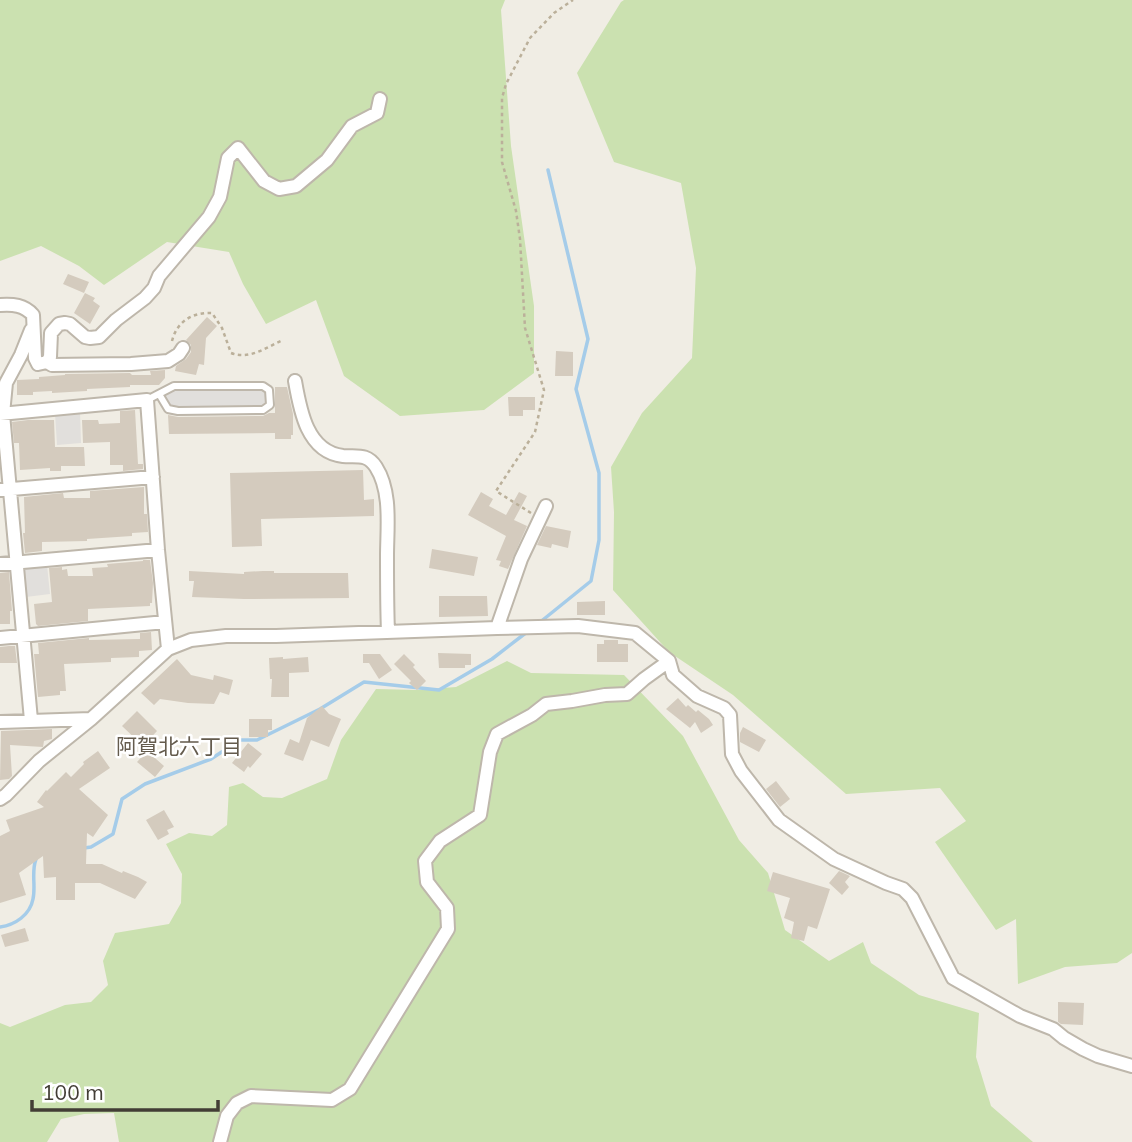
<svg xmlns="http://www.w3.org/2000/svg" width="1132" height="1142" font-family="Mulish,'Noto Sans JP',sans-serif">
  <style>
    .green { fill: #cbe1b0 }
    .parking { fill: #e1dfdc }
    .lines { fill: none; stroke-linecap: round; stroke-linejoin: round }
    .stream { stroke: #a5cce9; stroke-width: 3.5 }
    .building { fill: #d4cbbe }
    .service-casing { stroke: #beb7ab; stroke-width: 10 }
    .minor-casing { stroke: #beb7ab; stroke-width: 16 }
    .path { stroke: #bbb09a; stroke-width: 2.5; stroke-dasharray: 3.5 3.5; stroke-linecap: butt }
    .service { stroke: #fff; stroke-width: 6 }
    .minor { stroke: #fff; stroke-width: 12 }
    .labels { text-anchor: middle; stroke-width: 5; stroke-linejoin: round; paint-order: stroke }
    .neighbourhood-label { font-size: 21px; fill: #645b4d; stroke: #fff }
  </style>
  <rect width="100%" height="100%" fill="#f0ede4"/>
  <path class="green" d="M0 0H505L501 10 511 146 534 306V373L484 410 400 416 344 376 316 300 266 324 243 284 229 252 167 242 104 285 79 266 41 246 0 261Z
    M624 0H1132V953L1117 963 1065 967 1018 984 1016 919 996 930 935 842 966 821 940 788 846 794 733 695 669 652 613 590 614 512 611 467 642 413 692 358 696 268 681 183 614 162 577 73 621 2Z
    M507 661 531 673 624 675 683 736 739 840 768 873 785 930 829 961 863 942 871 963 919 995 979 1013 976 1057 991 1106 1033 1142H119L114 1113 84 1114 61 1119 47 1142H0V1023L10 1027 65 1005 91 1002 108 985 103 961 115 933 169 924 181 903 182 874 166 844 189 833 212 836 227 825 229 787 243 783 263 797 282 798 327 779 341 740 376 689 417 690 456 687Z"/>
  <path class="parking" d="M173 389H261L267 392 268 403 261 408 172 407 163 394Z
    M80 411 81 443 57 445 55 413Z
    M47 565 50 594 26 597 24 571 27 567Z"/>
  <g class="lines">
    <path class="stream" d="M539 623 591 581 599 540V473L576 389 588 339 548 170
      M84 848 91 847 113 834 122 799 145 784 211 759 240 740H257L320 709 364 682 439 690 492 659 527 632
      M0 927C15 925 30 915 33 899 36 886 31 872 36 859"/>
  </g>
  <path class="building" d="M68 274 89 282 84 293 63 284Z
    M85 293 95 298 93 301 100 306 90 324 74 313Z
    M207 317 217 326 206 338 204 365 199 364 196 375 175 371 176 366 186 359 191 352V345L186 340Z
    M556 351 573 352V376H555Z
    M165 370V378L159 385H130V387L87 389V391L52 393V391L33 392V395H17V380L39 379V377L65 375V374L130 373 132 375H151L150 371Z
    M275 387H287L293 414V435H291V439H275V433L169 434 168 415 178 417 263 416 269 413H275Z
    M508 397H535V410H523V416H509Z
    M135 410 138 464H143V469L123 471V465H110V442L83 443 82 420H98L99 424 120 423V411Z
    M28 420H54L55 447H84L85 466H61V471H50V468L20 470 19 443H14L12 422Z
    M363 470 364 500 374 499V516L261 519 262 546 232 547 230 473Z
    M144 487V514H147L148 532 132 533V536L87 539V541L42 542V551L25 553 23 533H25L24 497 63 493 64 498H90V491Z
    M481 492 493 499 489 506 506 515 519 492 527 496 514 520 527 526 508 569 499 566 501 561 496 560 506 536 468 515Z
    M546 526 571 531 568 548 552 544 551 548 537 545Z
    M432 549 478 557 474 576 429 568Z
    M143 560H150L153 583 152 603H150V606L88 609V621L38 626 36 624 34 604 52 602 49 568 62 567V570L67 569 68 576H93L92 568 108 567 107 564 143 561Z
    M189 571 244 574V572L263 571H274V573H348L349 598 244 599 192 597 194 581H189Z
    M9 572 12 611H10V624H0V573Z
    M439 596H487L488 616 439 617Z
    M605 601V615H577V602Z
    M151 632 152 650 139 651V657L111 658V662L64 664 66 691H60V695L38 697 34 654H39L38 643 89 638V640L140 639V633Z
    M604 640H618V644H628V662H597V644H604Z
    M9 646H15L17 663H0V647Z
    M438 653 471 654V665H465V668H439Z
    M363 654H380L392 670 379 679 369 663H363Z
    M404 654 415 665 413 667 426 681 417 690 409 683 411 681 394 664Z
    M283 657V659L308 657 309 672 289 673V697H271L272 679H270L269 658Z
    M177 659 191 675 213 680 214 675 233 680 229 695 220 692 214 704 188 703 160 699 154 705 141 693Z
    M678 698 686 707 688 705 696 712 698 710 709 719 713 725 701 733 695 722 690 728 685 724 666 709Z
    M322 706 329 714 341 719 329 747 311 740 303 761 284 754 290 739 299 743 307 718Z
    M137 711 157 731 143 746 122 726Z
    M249 719H272V730H268V737H249Z
    M743 727 766 740 759 752 740 742V733Z
    M52 729V739L44 741 43 747 10 745 12 776 9 779 0 780 1 731Z
    M248 743 262 754 250 768 248 766 244 772 232 763Z
    M98 751 110 768 79 789 108 815 93 837 87 833 86 864H102L122 873 123 871 138 877 147 882 135 899 100 883H75V900H56V877L44 878 43 856 19 873 26 895 0 903V836L10 831 6 820 44 807 37 802 46 790 47 791 66 772 71 777 84 764 83 762Z
    M147 751 164 766 155 777 137 762Z
    M776 781 790 799 780 807 766 789Z
    M164 810 174 827 167 830 169 834 158 840 146 820Z
    M839 871 850 876 845 882 849 887 842 895 829 883Z
    M773 872 830 889 817 929 808 926 804 941 791 938 794 922 784 918 790 898 767 891Z
    M25 928 29 941 5 947 1 935Z
    M1058 1002 1084 1003 1083 1025 1061 1024 1058 1022Z"/>
  <g class="lines">
    <defs>
      <path id="service" d="M147 400 174 386H263L269 390 270 405 263 410 178 411 168 409 159 394"/>
      <path id="minor" d="M0 305C13 304 24 305 33 315L35 358 38 364 47 362 50 357 51 333 59 324 65 323 70 324 85 337 90 338 99 337 116 320 145 298 154 288 159 276 209 217 220 197 228 158 238 148 264 181 279 189 296 186 327 160 352 126 377 113 380 99
        M47 362 52 365 131 364 168 361 179 354 183 348
        M295 381C300 410 307 452 343 456 357 457 367 453 376 467 392 492 387 528 387 556 387 581 387 607 388 632
        M0 414 147 400 158 550 168 649
        M0 490 153 477
        M0 564 158 550
        M497 628 521 559 546 506
        M0 638 165 622
        M31 720 3 414 6 383 21 355 31 330
        M0 722 91 719
        M0 799 6 795 39 761 91 719 168 649 191 640 226 636H276L497 628 578 626 635 633 669 661 673 675 697 696 724 708 730 715 732 754 741 771 779 820 834 859 886 883 903 889 912 898 953 978 1020 1016 1053 1029 1064 1038 1083 1049 1098 1056 1132 1066
        M220 1142 227 1116 237 1103 251 1096 332 1100 350 1089 448 929 447 908 427 882 425 861 440 841 480 815 490 752 497 734 532 715 546 704 572 701 605 695 627 694 644 679 669 661"/>
    </defs>
    <use href="#service" class="service-casing"/>
    <use href="#minor" class="minor-casing"/>
    <path class="path" d="M172 341C177 321 193 312 212 313L222 328 231 353C249 360 265 348 281 341
      M531 513 496 491 535 432 544 390 525 328 520 239 516 211 502 162V98L506 84 530 38 554 13 573 0"/>
    <use href="#service" class="service"/>
    <use href="#minor" class="minor"/>
  </g>
  <g class="labels">
    <g class="neighbourhood-label">
      <text x="179" y="754">阿賀北六丁目</text>
    </g>
  </g>
  <path d="M32 1100v10h186v-10" fill="none" stroke="#423d35" stroke-width="3.5"/>
  <text x="42" y="1100" font-size="21" fill="#423d35" stroke="#ffffff" stroke-width="5" paint-order="stroke">100 m</text>
</svg>
